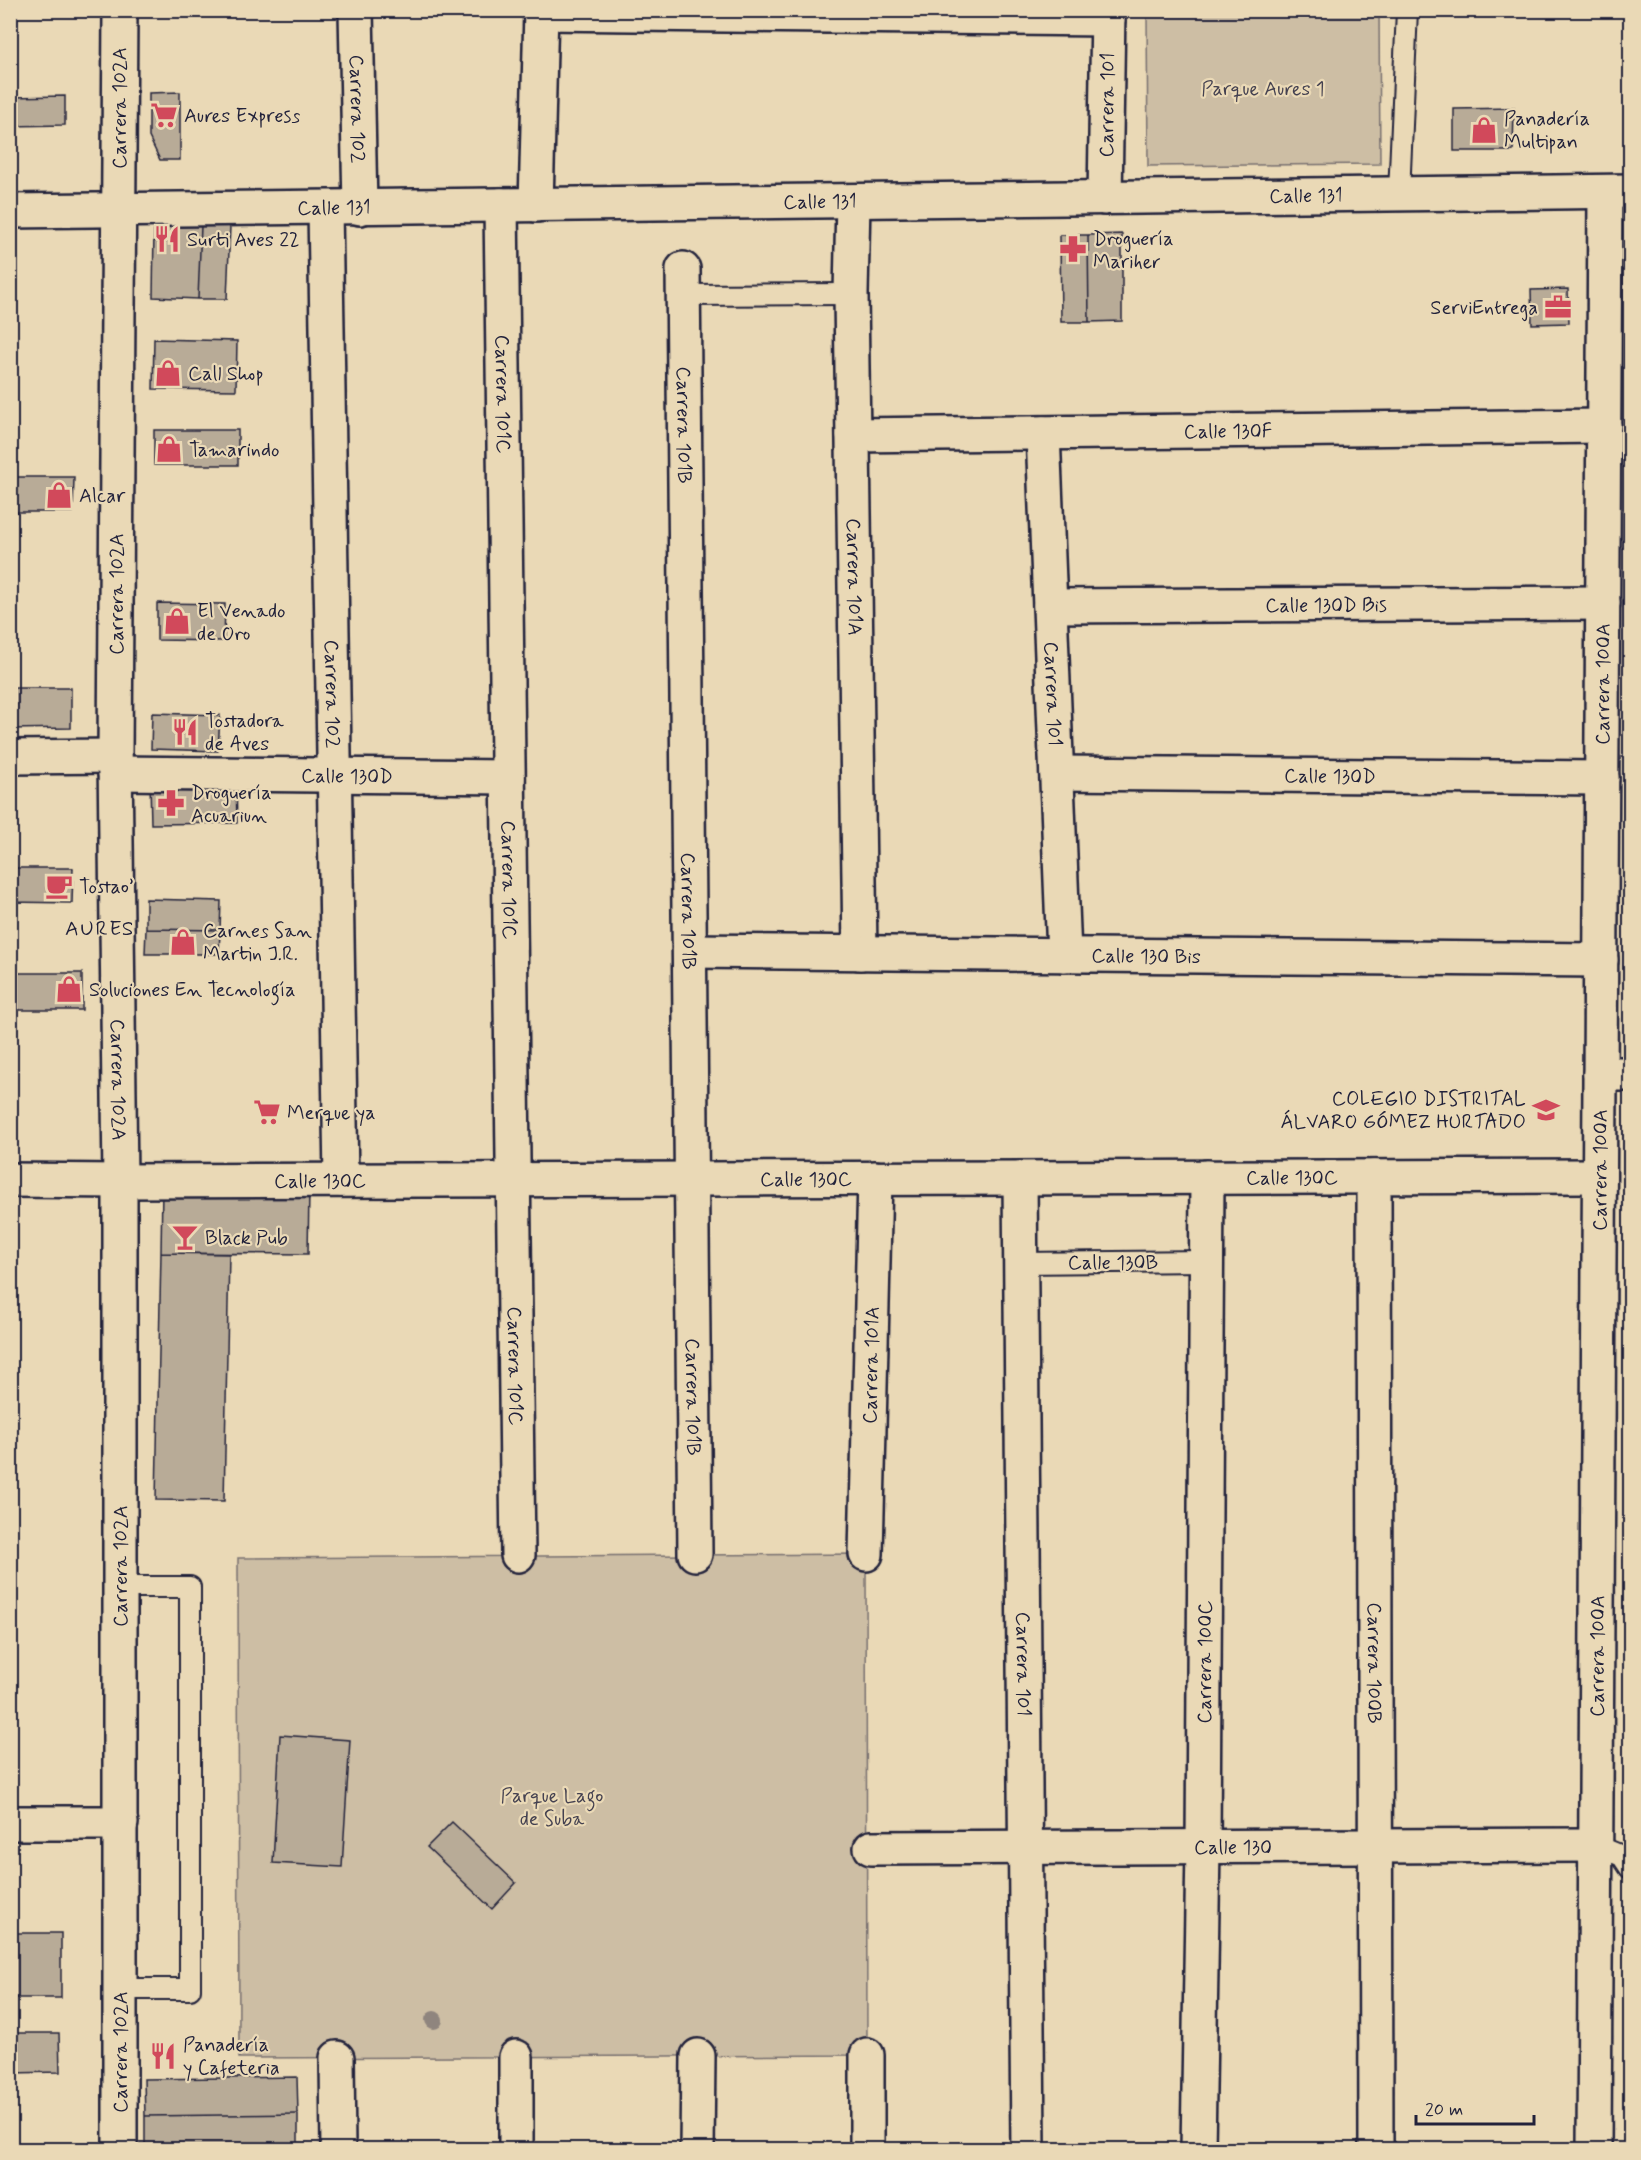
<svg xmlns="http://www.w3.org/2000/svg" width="1641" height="2160" font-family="Mynerve,sans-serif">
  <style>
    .green { fill: #cdbea4; stroke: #787070; stroke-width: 1.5 }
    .building { fill: #b8ab97; stroke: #22223b; stroke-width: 1.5 }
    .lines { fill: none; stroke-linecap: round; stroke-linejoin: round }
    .lane-casing { stroke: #22223b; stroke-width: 24 }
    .street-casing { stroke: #22223b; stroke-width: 38 }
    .secondary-casing { stroke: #22223b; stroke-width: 38 }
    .lane { stroke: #ead9b6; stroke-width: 20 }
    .street { stroke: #ead9b6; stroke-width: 33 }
    .secondary { stroke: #ead9b6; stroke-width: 33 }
    .tree { fill: #8f857e }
    .labels { text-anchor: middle; stroke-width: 4.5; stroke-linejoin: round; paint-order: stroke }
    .park-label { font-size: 20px; fill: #444150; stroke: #ead9b6 }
    .street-label { font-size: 20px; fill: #22223b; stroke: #ead9b6 }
    .poi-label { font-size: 20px; fill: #22223b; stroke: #ead9b6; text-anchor: start }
    .neighbourhood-label { font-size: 21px; letter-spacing: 1.5px; fill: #22223b; stroke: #ead9b6 }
  </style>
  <rect width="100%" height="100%" fill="#ead9b6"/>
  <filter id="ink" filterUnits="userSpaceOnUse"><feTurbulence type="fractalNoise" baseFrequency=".0167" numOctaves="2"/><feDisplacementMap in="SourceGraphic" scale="12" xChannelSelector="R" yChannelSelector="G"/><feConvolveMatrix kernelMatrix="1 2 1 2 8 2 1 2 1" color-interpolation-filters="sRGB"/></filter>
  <g filter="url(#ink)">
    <path class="green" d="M1147 11H1379L1380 164 1148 166Z
      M866 1554 867 2055 239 2058 238 1558Z"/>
    <path class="building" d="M180 92V160H160L149 137V93Z
      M65 96V125L10 126V97Z
      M1514 108 1513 151H1454V109Z
      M160 224 201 226 198 299 153 297 154 231Z
      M201 226H230L227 299H198Z
      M1122 234V321L1089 322 1088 235Z
      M1060 235H1088L1089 322H1061Z
      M1568 289 1569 323 1532 324 1531 290Z
      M154 339 237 341 236 390 153 389Z
      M154 430H238V465H154Z
      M10 477H74L73 512H10Z
      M157 603 225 604 224 641 157 640Z
      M10 688H71V728L10 729Z
      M152 713 220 715 218 751 151 749Z
      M236 781 237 823 151 824 150 782Z
      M10 868H73L72 903 10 902Z
      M146 899 221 901 220 930 146 929Z
      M146 929 220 930 219 954H145Z
      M10 973H82V1010H10Z
      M162 1189 309 1190 308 1254 161 1253Z
      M161 1253 229 1254 224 1501 156 1500Z
      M280 1735 350 1740 342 1867 273 1863Z
      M452 1822 516 1883 492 1909 427 1847Z
      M10 1933H61V1998H10Z
      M10 2033H59L60 2072 10 2073Z
      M297 2077 298 2114 145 2116 144 2079Z
      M298 2114V2149L145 2150V2116Z"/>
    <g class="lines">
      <defs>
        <path id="lane" d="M1399 194 1407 10
          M683 295 851 294
          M1020 1263 1206 1261
          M120 1587H190V1989H121
          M1595 1845 1622 1856 1630 1868"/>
        <g id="street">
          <path id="s1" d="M356 10 360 208"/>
          <path d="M541 13 1108 19"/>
          <path id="s2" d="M1105 198 1108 10"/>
          <path id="s3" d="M853 201 851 294 860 953"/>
          <path id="s4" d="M501 205 518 1555"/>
          <path d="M536 205 541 10"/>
          <path id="s5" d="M325 208 341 1180"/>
          <path id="s6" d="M10 211 1630 191"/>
          <path id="s7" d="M683 269 695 1554"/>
          <path id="s8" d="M1043 433 1064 955"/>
          <path id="s9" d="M853 435 1604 426"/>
          <path id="s10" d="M1050 606 1603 603"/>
          <path d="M10 757 115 756"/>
          <path id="s11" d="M115 773 508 777"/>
          <path id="s12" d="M1057 773 1602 778"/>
          <path id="s13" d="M690 951 1601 960"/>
          <path d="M1600 1074H1630"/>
          <path id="s14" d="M1374 1177 1376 2150"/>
          <path id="s15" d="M1020 1178 1028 2150"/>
          <path id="s16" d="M120 1181 1599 1176"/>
          <path id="s17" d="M866 1554 875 1178"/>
          <path d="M10 1823H121"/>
          <path id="s18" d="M871 1848 1595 1845"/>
          <path d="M867 2055V2150"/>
          <path d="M337 2058 338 2150"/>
          <path d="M516 2150V2057"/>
          <path d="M697 2150 698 2056"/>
          <path id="s19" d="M1198 2150 1203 1847 1207 1177"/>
          <path id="s20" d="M1594 2150 1605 192"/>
        </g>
        <g id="secondary">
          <path id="s21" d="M120 10 115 756 120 1181V2150"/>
          <path d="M10 1180 120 1181"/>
        </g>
      </defs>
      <use href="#lane" class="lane-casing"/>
      <use href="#street" class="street-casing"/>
      <use href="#secondary" class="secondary-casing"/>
      <use href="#lane" class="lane"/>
      <use href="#street" class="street"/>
      <use href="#secondary" class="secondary"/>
    </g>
    <circle class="tree" cx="434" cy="2020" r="9"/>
  </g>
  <defs>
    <symbol id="supermarket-bare" viewBox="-9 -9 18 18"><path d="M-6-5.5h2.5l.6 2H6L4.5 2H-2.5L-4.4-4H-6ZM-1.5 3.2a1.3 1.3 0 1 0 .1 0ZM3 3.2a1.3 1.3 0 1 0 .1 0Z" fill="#d1495b" stroke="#ead9b6" stroke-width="2.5" paint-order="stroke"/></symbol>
    <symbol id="shop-bare" viewBox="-9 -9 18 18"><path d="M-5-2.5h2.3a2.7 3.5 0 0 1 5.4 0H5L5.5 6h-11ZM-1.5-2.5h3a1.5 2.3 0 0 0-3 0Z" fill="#d1495b" stroke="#ead9b6" stroke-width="2.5" paint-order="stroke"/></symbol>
    <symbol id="restaurant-bare" viewBox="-9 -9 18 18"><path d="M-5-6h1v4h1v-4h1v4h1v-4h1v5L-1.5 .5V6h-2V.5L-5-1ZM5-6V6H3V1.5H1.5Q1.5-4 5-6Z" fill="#d1495b" stroke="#ead9b6" stroke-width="2.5" paint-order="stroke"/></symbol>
    <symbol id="pharmacy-bare" viewBox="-9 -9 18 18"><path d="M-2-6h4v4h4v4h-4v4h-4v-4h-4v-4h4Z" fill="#d1495b" stroke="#ead9b6" stroke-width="2.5" paint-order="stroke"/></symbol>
    <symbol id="office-bare" viewBox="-9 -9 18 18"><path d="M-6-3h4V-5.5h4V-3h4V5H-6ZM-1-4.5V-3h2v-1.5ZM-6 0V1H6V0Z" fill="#d1495b" stroke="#ead9b6" stroke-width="2.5" paint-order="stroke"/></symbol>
    <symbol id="cafe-bare" viewBox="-9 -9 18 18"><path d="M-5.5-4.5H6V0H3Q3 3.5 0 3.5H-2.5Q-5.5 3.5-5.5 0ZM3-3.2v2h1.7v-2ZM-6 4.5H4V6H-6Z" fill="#d1495b" stroke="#ead9b6" stroke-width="2.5" paint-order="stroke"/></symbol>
    <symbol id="school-bare" viewBox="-9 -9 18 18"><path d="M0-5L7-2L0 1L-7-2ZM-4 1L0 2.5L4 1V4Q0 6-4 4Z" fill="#d1495b" stroke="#ead9b6" stroke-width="2.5" paint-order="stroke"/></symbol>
    <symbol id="bar-bare" viewBox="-9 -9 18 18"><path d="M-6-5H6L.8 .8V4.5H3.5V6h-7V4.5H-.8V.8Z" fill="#d1495b" stroke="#ead9b6" stroke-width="2.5" paint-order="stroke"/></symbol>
  </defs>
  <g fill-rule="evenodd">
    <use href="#supermarket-bare" x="145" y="96" width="38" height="38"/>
    <use href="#shop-bare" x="1465" y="111" width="38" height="38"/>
    <use href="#restaurant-bare" x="148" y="220" width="38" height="38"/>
    <use href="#pharmacy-bare" x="1054" y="230" width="38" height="38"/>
    <use href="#office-bare" x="1539" y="288" width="38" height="38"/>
    <use href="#shop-bare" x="149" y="354" width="38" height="38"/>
    <use href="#shop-bare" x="150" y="430" width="38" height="38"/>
    <use href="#shop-bare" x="40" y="476" width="38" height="38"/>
    <use href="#shop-bare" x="158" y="602" width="38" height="38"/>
    <use href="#restaurant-bare" x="166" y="713" width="38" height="38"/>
    <use href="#pharmacy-bare" x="152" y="784" width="38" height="38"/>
    <use href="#cafe-bare" x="40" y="867" width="38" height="38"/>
    <use href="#shop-bare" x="164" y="923" width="38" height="38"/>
    <use href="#shop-bare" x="50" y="970" width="38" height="38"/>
    <use href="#school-bare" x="1527" y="1091" width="38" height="38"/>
    <use href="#supermarket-bare" x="248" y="1093" width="38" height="38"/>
    <use href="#bar-bare" x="166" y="1218" width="38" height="38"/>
    <use href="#restaurant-bare" x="144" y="2037" width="38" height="38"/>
  </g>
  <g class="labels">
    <g class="park-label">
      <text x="1263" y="95">Parque Aures 1</text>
      <text x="552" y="1802">Parque Lago<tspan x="552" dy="23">de Suba</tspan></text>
    </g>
    <g class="street-label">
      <text dy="7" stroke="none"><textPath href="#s2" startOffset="93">Carrera 101</textPath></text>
      <text transform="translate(119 108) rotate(-90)" y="7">Carrera 102A</text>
      <text dy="7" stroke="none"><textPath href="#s1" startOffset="99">Carrera 102</textPath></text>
      <text dy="7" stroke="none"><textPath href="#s6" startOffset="1296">Calle 131</textPath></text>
      <text dy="7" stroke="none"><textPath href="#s6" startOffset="810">Calle 131</textPath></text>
      <text dy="7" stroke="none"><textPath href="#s6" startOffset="324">Calle 131</textPath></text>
      <text dy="7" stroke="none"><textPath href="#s4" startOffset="189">Carrera 101C</textPath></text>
      <text dy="7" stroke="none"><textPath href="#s7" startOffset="156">Carrera 101B</textPath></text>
      <text dy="7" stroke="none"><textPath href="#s9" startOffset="375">Calle 130F</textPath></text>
      <text dy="7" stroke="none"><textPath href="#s3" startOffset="376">Carrera 101A</textPath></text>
      <text transform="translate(116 594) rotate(-90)" y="7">Carrera 102A</text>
      <text dy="7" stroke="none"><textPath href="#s10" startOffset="276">Calle 130D Bis</textPath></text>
      <text dy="7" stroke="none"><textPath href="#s20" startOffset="1466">Carrera 100A</textPath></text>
      <text dy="7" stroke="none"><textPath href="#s5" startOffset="486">Carrera 102</textPath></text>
      <text dy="7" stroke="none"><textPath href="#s8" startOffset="261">Carrera 101</textPath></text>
      <text dy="7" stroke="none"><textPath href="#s11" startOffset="232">Calle 130D</textPath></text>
      <text dy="7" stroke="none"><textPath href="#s12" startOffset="273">Calle 130D</textPath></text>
      <text dy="7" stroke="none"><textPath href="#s4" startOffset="675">Carrera 101C</textPath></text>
      <text dy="7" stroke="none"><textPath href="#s7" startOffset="642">Carrera 101B</textPath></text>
      <text dy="7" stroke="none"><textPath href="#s13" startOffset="456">Calle 130 Bis</textPath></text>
      <text dy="7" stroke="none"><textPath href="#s21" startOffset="1070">Carrera 102A</textPath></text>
      <text dy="7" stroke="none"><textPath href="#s20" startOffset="980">Carrera 100A</textPath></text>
      <text dy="7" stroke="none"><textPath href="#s16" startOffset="1172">Calle 130C</textPath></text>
      <text dy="7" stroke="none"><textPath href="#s16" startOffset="686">Calle 130C</textPath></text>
      <text dy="7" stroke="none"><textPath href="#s16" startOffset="200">Calle 130C</textPath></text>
      <text x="1113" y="1269">Calle 130B</text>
      <text dy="7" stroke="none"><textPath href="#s4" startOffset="1161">Carrera 101C</textPath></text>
      <text dy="7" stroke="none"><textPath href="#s17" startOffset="189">Carrera 101A</textPath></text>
      <text dy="7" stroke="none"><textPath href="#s7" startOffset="1128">Carrera 101B</textPath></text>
      <text transform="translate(120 1566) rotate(-90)" y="7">Carrera 102A</text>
      <text dy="7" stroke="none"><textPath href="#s20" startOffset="494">Carrera 100A</textPath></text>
      <text dy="7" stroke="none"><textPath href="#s19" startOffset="488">Carrera 100C</textPath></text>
      <text dy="7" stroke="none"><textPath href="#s14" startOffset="486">Carrera 100B</textPath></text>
      <text dy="7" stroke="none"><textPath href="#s15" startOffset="486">Carrera 101</textPath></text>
      <text dy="7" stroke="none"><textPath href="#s18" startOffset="362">Calle 130</textPath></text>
      <text transform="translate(120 2052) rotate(-90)" y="7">Carrera 102A</text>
    </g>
    <g class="poi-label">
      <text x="184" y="122">Aures Express</text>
      <text x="1504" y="125">Panadería<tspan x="1504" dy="23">Multipan</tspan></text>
      <text x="1093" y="245">Droguería<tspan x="1093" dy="23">Mariher</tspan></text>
      <text x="187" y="246">Surti Aves 22</text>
      <text x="1538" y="314" text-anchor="end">ServiEntrega</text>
      <text x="188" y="380">Call Shop</text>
      <text x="189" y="456">Tamarindo</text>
      <text x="79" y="502">Alcar</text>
      <text x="197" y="617">El Venado<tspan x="197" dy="23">de Oro</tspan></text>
      <text x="205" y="727">Tostadora<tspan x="205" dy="23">de Aves</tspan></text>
      <text x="191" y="799">Droguería<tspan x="191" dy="23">Acuariun</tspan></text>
      <text x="79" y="893">Tostao’</text>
      <text x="203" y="937">Carnes San<tspan x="203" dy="23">Martin J.R.</tspan></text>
      <text x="89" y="996">Soluciones En Tecnología</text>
      <text x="1526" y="1105" text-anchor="end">COLEGIO DISTRITAL<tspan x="1526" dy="23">ÁLVARO GÓMEZ HURTADO</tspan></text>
      <text x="287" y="1119">Merque ya</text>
      <text x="205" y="1244">Black Pub</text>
      <text x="183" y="2051">Panadería<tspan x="183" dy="23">y Cafeteria</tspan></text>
    </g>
    <g class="neighbourhood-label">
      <text x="100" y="935">AURES</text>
    </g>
  </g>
  <rect width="1641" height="2160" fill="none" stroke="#ead9b6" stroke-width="36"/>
  <rect x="18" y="18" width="1605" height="2124" fill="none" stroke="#22223b" stroke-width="2" filter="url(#ink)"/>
  <path d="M1416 2115v9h118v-9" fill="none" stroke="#22223b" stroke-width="3"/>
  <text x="1425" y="2115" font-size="18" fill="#22223b" stroke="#ead9b6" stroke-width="4.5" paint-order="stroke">20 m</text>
</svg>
